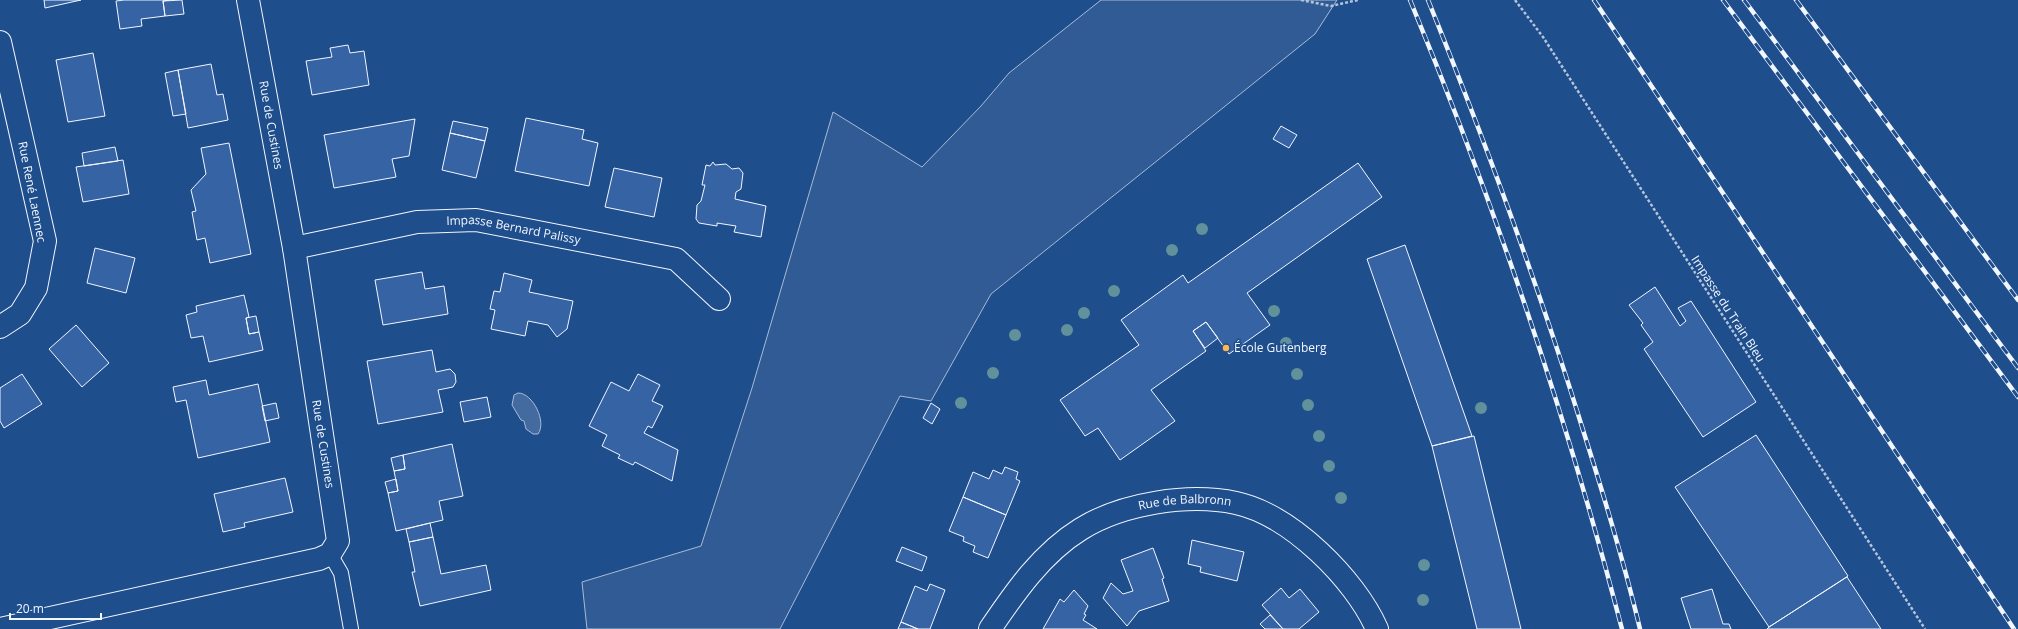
<svg xmlns="http://www.w3.org/2000/svg" width="2018" height="629" font-family="'Open Sans',sans-serif">
  <style>
    .built { fill: #305b95; stroke: #a8bbd7 }
    .water { fill: #446ba0; stroke: #a8bbd7 }
    .building { fill: #3563a3; stroke: #f2f6ff }
    .lines { fill: none; stroke-linecap: round; stroke-linejoin: round }
    .service-casing { stroke: #f2f6ff; stroke-width: 16 }
    .minor-casing { stroke: #f2f6ff; stroke-width: 24 }
    .path { stroke: #b3c4dc; stroke-width: 2.5; stroke-dasharray: 3 2; stroke-linecap: butt }
    .service { stroke: #1f4e8c; stroke-width: 14 }
    .minor { stroke: #1f4e8c; stroke-width: 22 }
    .rail-casing { stroke: #f2f6ff; stroke-width: 4.5 }
    .rail { stroke: #1f4e8c; stroke-width: 3; stroke-dasharray: 9; stroke-linecap: butt }
    .tree { fill: #61919a }
    .poi-dot { fill: #ffb74d; stroke: #1f4e8c; stroke-width: 1.5 }
    .labels { text-anchor: middle; stroke-width: 3; stroke-linejoin: round; paint-order: stroke }
    .street-label { font-size: 12px; fill: #f2f6ff; stroke: #1f4e8c }
    .poi-label { font-size: 12px; fill: #f2f6ff; stroke: #1f4e8c; text-anchor: start }
  </style>
  <rect width="100%" height="100%" fill="#1f4e8c"/>
  <path class="built" d="M1101 0H1337L1315 34 991 294 931 401 900 396 780 629H587L582 582 701 546 752 388 833 112 922 167 981 106 1009 73Z"/>
  <path class="water" d="M518 393C533 393 547 422 538 434H533L526 429 524 421 521 420 512 405 514 395Z"/>
  <path class="building" d="M44 0H81L45 8Z
    M124 0H170L163 1 165 16 141 19 142 26 120 29 116 1Z
    M182 0 184 14 165 16 163 1Z
    M348 45 350 53 364 51 369 85 312 95 306 61 332 57 330 48Z
    M93 53 105 116 68 122 56 60Z
    M211 64 217 95 223 94 228 120 188 128 178 70Z
    M178 70 186 114 173 116 165 73Z
    M526 118 584 130 582 139 598 143 589 186 515 171Z
    M415 119 409 156 392 159 396 177 334 188 324 135Z
    M453 121 488 128 485 141 450 133Z
    M1281 126 1297 135 1289 148 1273 139Z
    M450 133 485 141 476 178 442 170Z
    M229 143 251 254 210 263 205 238 197 240 192 212 196 211 191 190 206 174 201 148Z
    M115 147 118 161 84 166 82 153Z
    M123 160 129 194 83 202 76 167Z
    M713 162 715 165 726 164 732 169 739 168 743 173 741 189 736 192 735 199 766 206 761 237 734 232 736 226 717 223V226L699 223 696 219 697 205 701 201 705 185H702L706 165 710 166Z
    M1358 163 1382 197 1247 293 1270 325 1229 354 1206 322 1193 331 1206 351 1151 390 1175 421 1120 460 1098 428 1085 436 1060 400 1139 345 1121 320 1183 275 1188 283Z
    M614 168 662 178 654 217 605 207Z
    M1405 245 1472 436 1432 446 1367 259Z
    M95 248 135 258 126 293 87 283Z
    M422 272 425 289 444 286 448 314 383 325 375 280Z
    M504 273 532 280 529 292 573 301 567 329 557 337 548 325 528 321 525 336 491 329 495 310 490 309 494 291 500 292Z
    M1655 287 1680 326 1686 321 1678 308 1691 301 1756 402 1703 437 1644 349 1653 342 1641 325 1643 323 1629 305Z
    M244 295 249 317 246 318 249 334 259 332 263 350 209 362 203 336 191 338 186 315 197 312 196 306Z
    M256 316 259 332 249 334 246 318Z
    M1206 322 1218 338 1205 348 1193 331Z
    M76 325 109 363 82 387 49 349Z
    M432 350 436 372 450 369 455 374 456 382 453 387 438 390 443 412 378 424 367 361Z
    M22 374 42 404 4 428 0 421V388Z
    M638 374 660 385 652 401 663 406 652 428 648 426 644 433 678 450 672 481 635 462 633 465 618 458 620 455 602 446 607 435 589 426 611 382 629 391Z
    M206 380 209 395 258 384 270 442 198 458 186 400 176 402 173 387Z
    M487 397 491 417 464 422 460 402Z
    M276 403 279 418 265 421 262 406Z
    M931 403 940 409 932 424 923 418Z
    M1756 435 1848 576 1769 627 1675 487Z
    M1474 436 1521 629H1477L1432 446Z
    M452 444 463 496 439 501 443 520 396 531 388 493 398 491 394 471 405 469 403 455Z
    M403 455 405 469 394 471 391 458Z
    M1005 467 1018 472 1016 479 1020 481 1006 515 963 497 973 472 989 479 993 470 1002 474Z
    M285 478 293 512 244 523 245 527 223 532 214 494Z
    M396 479 398 491 388 493 385 482Z
    M963 497 1006 515 988 558 973 552 975 546 963 541 964 537 949 531Z
    M430 523 433 537 409 542 406 529Z
    M433 537 441 574 486 565 491 590 420 606 412 572H415L409 542Z
    M1192 540 1244 552 1237 581 1200 572 1201 567 1188 564Z
    M902 547 927 557 922 571 896 561Z
    M1153 548 1164 578 1162 579 1169 601 1139 611 1127 626 1103 598 1111 583 1123 594 1133 591 1121 560Z
    M1847 577 1881 629H1767L1769 627Z
    M930 584 945 590 930 629H918L901 622 915 586 927 591Z
    M1281 588 1289 598 1300 589 1319 612 1299 629H1283L1262 605Z
    M1712 589 1723 624H1729L1731 629H1691L1681 598Z
    M1074 590 1088 606 1084 614 1086 615 1083 620 1097 629H1043L1060 599 1064 602Z
    M1270 615 1283 629H1265L1260 624Z
    M901 622 918 629H898Z"/>
  <g class="lines">
    <defs>
      <path id="service" d="M330 554 341 573 351 629"/>
      <g id="minor">
        <path d="M0 42 45 241 36 288 20 314 0 327"/>
        <path id="s1" d="M294 248 417 222 476 220 676 259 719 299"/>
        <path d="M0 629 319 559 330 554 338 541 294 248 248 0"/>
        <path id="s2" d="M990 629C1015 592 1042 553 1081 529 1123 503 1189 493 1236 503 1291 515 1355 579 1377 629"/>
      </g>
    </defs>
    <use href="#service" class="service-casing"/>
    <use href="#minor" class="minor-casing"/>
    <path class="path" d="M1301 0 1331 6 1358 0
      M1515 0 1543 37 1925 629"/>
    <use href="#service" class="service"/>
    <use href="#minor" class="minor"/>
    <defs>
      <path id="rail" d="M1410 0C1495 205 1566 414 1622 629
        M1428 0C1485 141 1538 284 1583 430 1604 496 1624 562 1640 629
        M1594 0 2014 629
        M1723 0 2018 397
        M1744 0 2018 368
        M1796 0 2018 300"/>
    </defs>
    <use href="#rail" class="rail-casing"/>
    <use href="#rail" class="rail"/>
  </g>
  <g class="tree">
    <circle cx="1202" cy="229" r="6"/>
    <circle cx="1172" cy="250" r="6"/>
    <circle cx="1114" cy="291" r="6"/>
    <circle cx="1274" cy="311" r="6"/>
    <circle cx="1084" cy="313" r="6"/>
    <circle cx="1067" cy="330" r="6"/>
    <circle cx="1015" cy="335" r="6"/>
    <circle cx="1286" cy="343" r="6"/>
    <circle cx="993" cy="373" r="6"/>
    <circle cx="1297" cy="374" r="6"/>
    <circle cx="961" cy="403" r="6"/>
    <circle cx="1308" cy="405" r="6"/>
    <circle cx="1481" cy="408" r="6"/>
    <circle cx="1319" cy="436" r="6"/>
    <circle cx="1329" cy="466" r="6"/>
    <circle cx="1341" cy="498" r="6"/>
    <circle cx="1424" cy="565" r="6"/>
    <circle cx="1423" cy="600" r="6"/>
  </g>
  <circle class="poi-dot" cx="1226" cy="348" r="4"/>
  <g class="labels">
    <g class="street-label">
      <text transform="translate(271 125) rotate(80)" y="4">Rue de Custines</text>
      <text transform="translate(32 192) rotate(79)" y="4">Rue René Laennec</text>
      <text dy="4" stroke="none"><textPath href="#s1" startOffset="223">Impasse Bernard Palissy</textPath></text>
      <text transform="translate(1728 309) rotate(57)" y="4">Impasse du Train Bleu</text>
      <text transform="translate(323 444) rotate(81)" y="4">Rue de Custines</text>
      <text dy="4" stroke="none"><textPath href="#s2" startOffset="245">Rue de Balbronn</textPath></text>
    </g>
    <g class="poi-label">
      <text x="1234" y="352">École Gutenberg</text>
    </g>
  </g>
  <path d="M10 613v6h91v-6" fill="none" stroke="#f2f6ff" stroke-width="2"/>
  <text x="16" y="613" font-size="12" fill="#f2f6ff" stroke="#1f4e8c" stroke-width="3" paint-order="stroke">20 m</text>
</svg>
